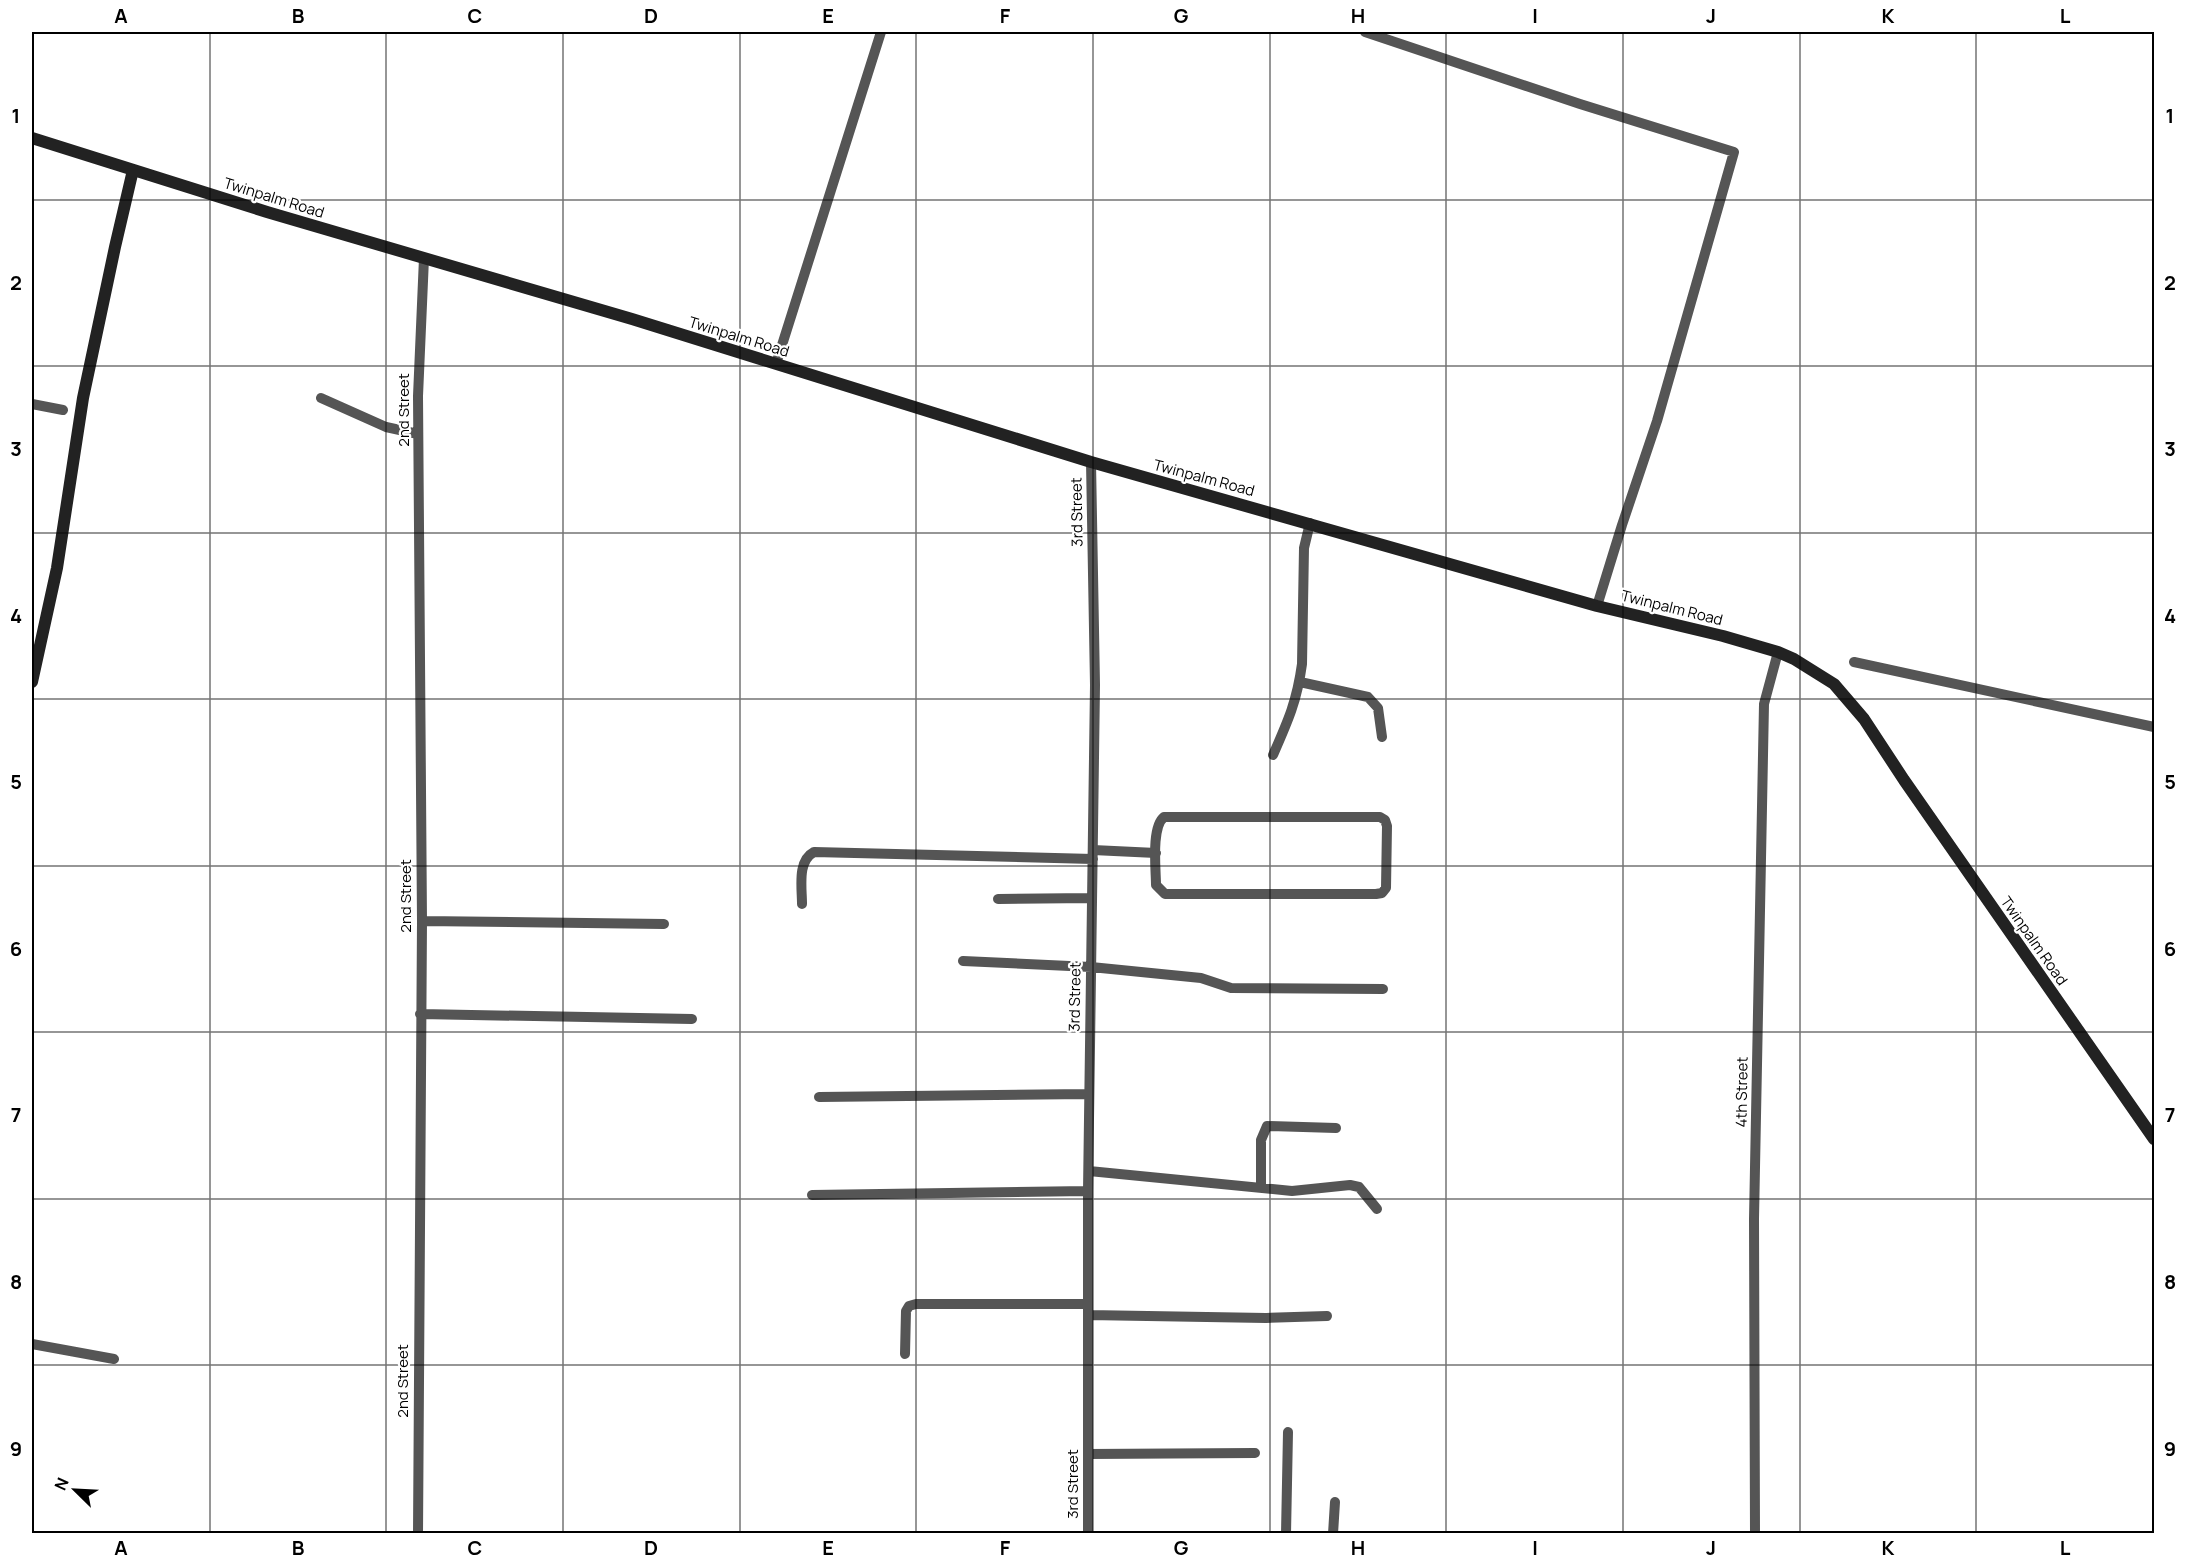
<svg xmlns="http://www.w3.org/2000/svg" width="2186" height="1565" font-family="Manrope,sans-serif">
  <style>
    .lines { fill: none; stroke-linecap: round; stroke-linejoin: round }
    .street { stroke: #555; stroke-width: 10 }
    .secondary { stroke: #222; stroke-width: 12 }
    .grid { fill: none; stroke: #000; stroke-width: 1.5; stroke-opacity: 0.55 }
    .labels { text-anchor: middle; stroke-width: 4.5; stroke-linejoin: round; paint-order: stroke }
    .street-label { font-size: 15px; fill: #000; stroke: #fff }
    .neatline { fill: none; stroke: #000; stroke-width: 2 }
    .grid-label { font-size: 20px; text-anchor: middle; font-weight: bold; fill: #000 }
  </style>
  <rect width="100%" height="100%" fill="#fff"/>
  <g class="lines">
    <path class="street" d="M1365 32 1580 104 1734 152 1657 421 1622 525 1597 606
      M776 364 881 32
      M321 398 386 427 418 434
      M32 404 63 410
      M1854 662 2154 727
      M1300 682 1368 697 1378 708 1382 737
      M1273 755C1288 721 1297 701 1302 664L1304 548 1310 523
      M1164 817H1380L1385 820 1387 826 1386 888 1382 893 1376 894H1165L1156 885C1156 870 1151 827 1164 817Z
      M1093 850 1156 853
      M998 899 1092 898
      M802 904C802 887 797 861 814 852L1093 859
      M422 921 664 924
      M963 961 1091 967 1201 978 1231 988 1383 989
      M420 1014 692 1019
      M819 1097 1089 1094
      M1089 1171 1292 1191 1350 1185 1359 1187 1377 1209
      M1261 1188V1140L1267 1126 1336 1128
      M812 1195 1088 1191
      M1088 1315 1266 1318 1327 1316
      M32 1344 114 1359
      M905 1354 906 1311 909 1306 916 1304H1088
      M1088 1454 1255 1453
      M418 1534 422 921 418 396 424 258
      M1088 1534V1191L1095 685 1091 462
      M1286 1534 1288 1432
      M1333 1534 1335 1502
      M1755 1534 1754 1219 1764 704 1778 652"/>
    <path class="secondary" d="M32 138 267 212 632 319 1091 462 1597 606 1723 636 1778 652 1794 659 1834 684 1864 719 1904 780 2154 1139
      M32 682 57 568 83 398 115 247 133 170"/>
  </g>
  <path class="grid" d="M210 32V1534M386 32V1534M563 32V1534M740 32V1534M916 32V1534M1093 32V1534M1270 32V1534M1446 32V1534M1623 32V1534M1800 32V1534M1976 32V1534M32 200H2154M32 366H2154M32 533H2154M32 699H2154M32 866H2154M32 1032H2154M32 1199H2154M32 1365H2154"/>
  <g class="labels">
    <g class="street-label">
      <text transform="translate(274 198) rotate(17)" y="5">Twinpalm Road</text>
      <text transform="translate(739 337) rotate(17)" y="5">Twinpalm Road</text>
      <text transform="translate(404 410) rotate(-90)" y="5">2nd Street</text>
      <text transform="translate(1204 478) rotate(15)" y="5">Twinpalm Road</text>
      <text transform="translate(1077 512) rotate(-91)" y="5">3rd Street</text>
      <text transform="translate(1672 608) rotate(14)" y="5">Twinpalm Road</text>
      <text transform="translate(406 896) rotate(-90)" y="5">2nd Street</text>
      <text transform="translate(2034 941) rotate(55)" y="5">Twinpalm Road</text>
      <text transform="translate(1075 997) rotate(-89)" y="5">3rd Street</text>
      <text transform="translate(1742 1092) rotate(-89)" y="5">4th Street</text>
      <text transform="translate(403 1381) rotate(-90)" y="5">2nd Street</text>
      <text transform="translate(1073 1484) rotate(-90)" y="5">3rd Street</text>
    </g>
  </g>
  <rect width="2186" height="1565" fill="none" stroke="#ffffff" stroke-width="66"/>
  <g transform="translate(75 1490) rotate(294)" stroke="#ffffff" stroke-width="4.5" paint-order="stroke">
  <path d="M0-4.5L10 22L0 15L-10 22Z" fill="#000000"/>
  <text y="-9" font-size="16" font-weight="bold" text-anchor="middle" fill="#000000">N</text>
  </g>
  <rect x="33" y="33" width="2120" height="1499" class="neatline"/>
  <g class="grid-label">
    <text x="121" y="23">A</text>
    <text x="298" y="23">B</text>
    <text x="475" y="23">C</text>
    <text x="651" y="23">D</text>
    <text x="828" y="23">E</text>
    <text x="1005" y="23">F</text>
    <text x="1181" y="23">G</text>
    <text x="1358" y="23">H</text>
    <text x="1535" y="23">I</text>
    <text x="1711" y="23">J</text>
    <text x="1888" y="23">K</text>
    <text x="2065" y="23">L</text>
    <text x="16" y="123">1</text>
    <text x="2170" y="123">1</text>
    <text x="16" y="290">2</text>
    <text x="2170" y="290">2</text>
    <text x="16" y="456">3</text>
    <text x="2170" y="456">3</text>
    <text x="16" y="623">4</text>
    <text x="2170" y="623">4</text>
    <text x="16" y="789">5</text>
    <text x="2170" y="789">5</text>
    <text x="16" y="956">6</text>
    <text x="2170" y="956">6</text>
    <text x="16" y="1122">7</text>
    <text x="2170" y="1122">7</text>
    <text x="16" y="1289">8</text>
    <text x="2170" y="1289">8</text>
    <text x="16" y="1456">9</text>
    <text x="2170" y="1456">9</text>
    <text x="121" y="1555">A</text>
    <text x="298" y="1555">B</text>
    <text x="475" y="1555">C</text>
    <text x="651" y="1555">D</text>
    <text x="828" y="1555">E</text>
    <text x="1005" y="1555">F</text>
    <text x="1181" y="1555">G</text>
    <text x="1358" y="1555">H</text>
    <text x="1535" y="1555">I</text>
    <text x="1711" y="1555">J</text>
    <text x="1888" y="1555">K</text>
    <text x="2065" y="1555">L</text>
  </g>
</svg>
